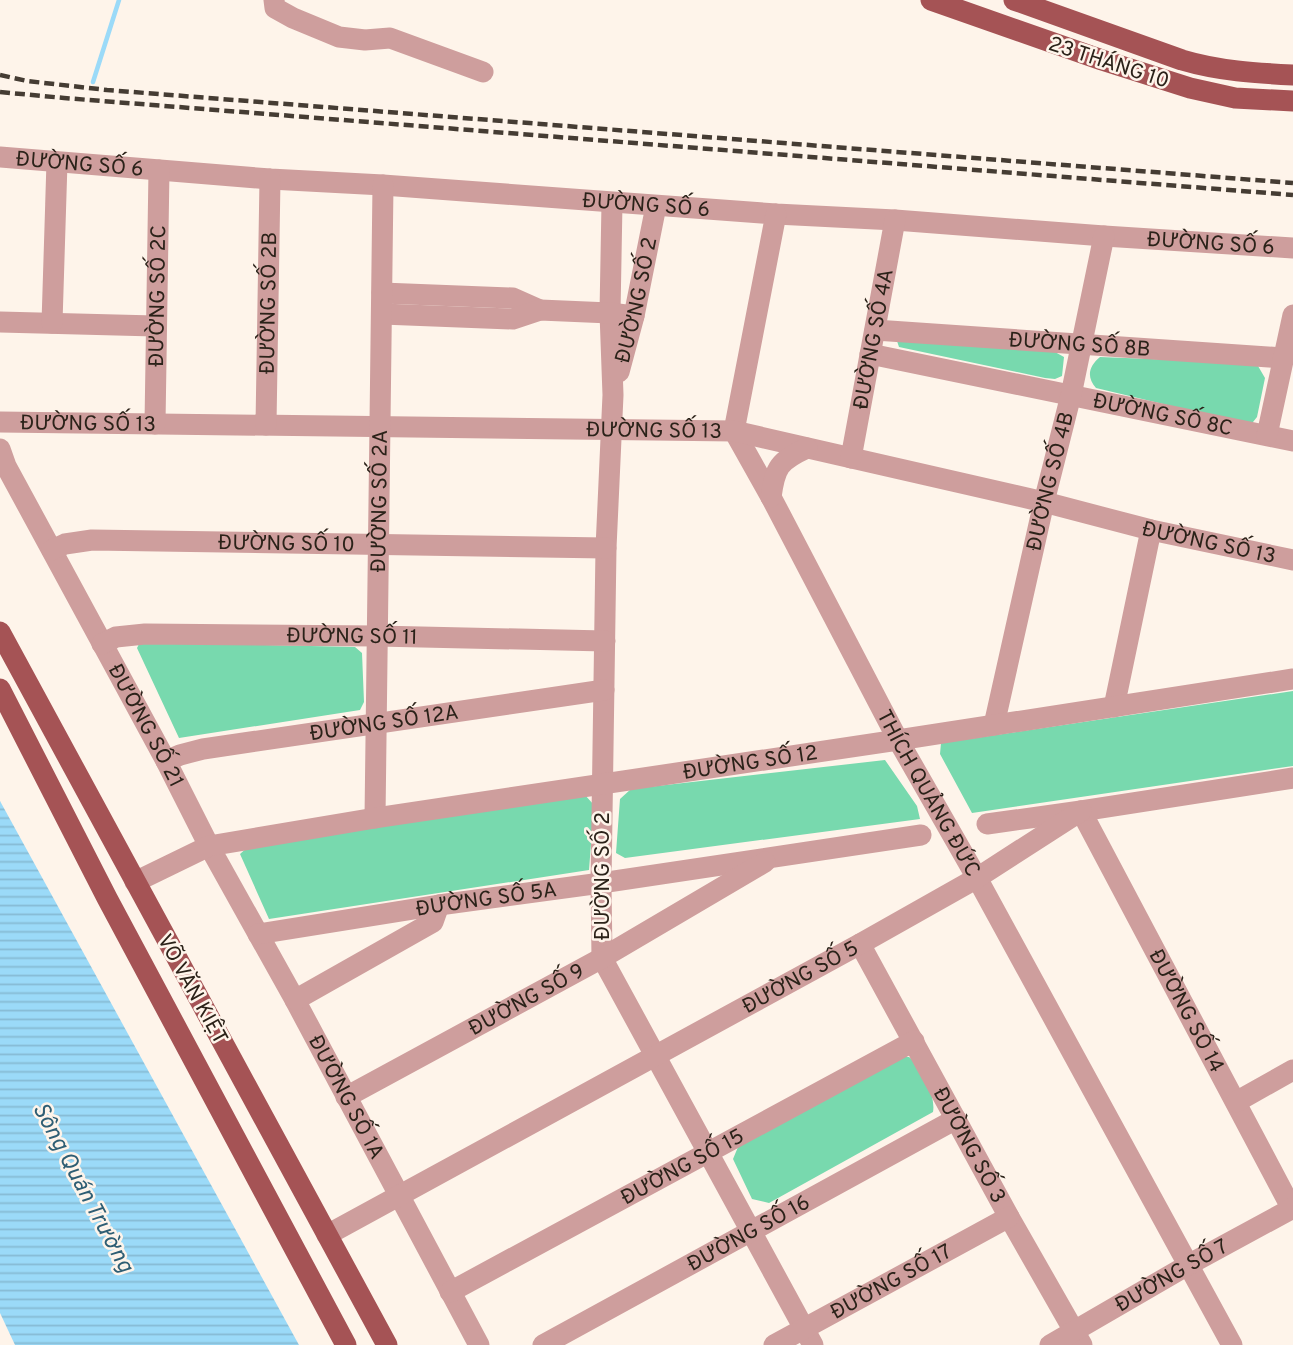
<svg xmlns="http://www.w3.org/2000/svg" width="1293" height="1345" font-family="Overpass,sans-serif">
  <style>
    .park { fill: #78d9ae }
    .water { fill: url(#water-rules) }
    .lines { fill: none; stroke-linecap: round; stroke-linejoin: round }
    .stream { stroke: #9bdaf8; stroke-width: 4.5 }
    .minor { stroke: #ce9e9d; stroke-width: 21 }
    .major { stroke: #a55355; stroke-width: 21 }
    .rail { stroke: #453c33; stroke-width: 4.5; stroke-dasharray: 10 5; stroke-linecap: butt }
    .labels { text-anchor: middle; stroke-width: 5; stroke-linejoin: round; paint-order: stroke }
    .street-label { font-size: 21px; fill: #2b2219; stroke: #fef4ea }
    .water-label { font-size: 23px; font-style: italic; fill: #2e5e74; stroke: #fef4ea }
  </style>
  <defs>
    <pattern id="water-rules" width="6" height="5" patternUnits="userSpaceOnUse" patternTransform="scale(1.75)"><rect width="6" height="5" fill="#9bdaf8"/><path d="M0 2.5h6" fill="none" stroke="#86bbd4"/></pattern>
  </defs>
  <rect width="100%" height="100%" fill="#fef4ea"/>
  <path class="park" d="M897 341 1055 352 1064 357 1062 376 1055 379 1045 378 899 347Z
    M1100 357 1251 363 1258 366 1265 378 1257 417 1253 422 1247 424 1096 388C1086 377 1089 366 1100 357Z
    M140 642 355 647 362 653 364 702 360 710 179 738 137 648Z
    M1293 691V766L972 813 940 754 941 743Z
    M885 760 917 806 920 819 625 858 616 853 620 799 631 789Z
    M584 794 594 805 589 870 269 919 240 854 250 845Z
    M902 1057H909C922 1066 936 1096 933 1112L769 1203 752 1199 733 1159 738 1147Z"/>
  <path class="water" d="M0 801 299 1345H15L0 1313Z"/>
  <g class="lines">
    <path class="stream" d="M93 82 119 0"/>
    <g class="minor">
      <path d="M274 0 275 8 293 18 339 37 365 40 390 38 483 72"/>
      <path id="s1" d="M0 157 270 179 383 185 776 214 895 220 1104 236 1293 248"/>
      <path d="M612 203 610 313 613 395 606 548 601 883 602 958 813 1345"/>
      <path id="s2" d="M776 214 734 431 771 497 898 740 977 878 1232 1345"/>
      <path d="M382 293 513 298 540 310"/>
      <path d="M382 314 513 319 540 310 610 313 634 316"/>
      <path d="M0 322 155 326"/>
      <path d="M52 323 57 162"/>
      <path id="s3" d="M875 330 1283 358"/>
      <path id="s4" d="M870 354 1293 441"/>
      <path id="s5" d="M619 372 634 316 656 206"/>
      <path id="s6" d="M0 422 734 431 1044 502 1151 530 1293 560"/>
      <path id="s7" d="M155 424 159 170"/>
      <path id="s8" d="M266 425 270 179"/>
      <path d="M1267 435 1293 315"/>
      <path id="s9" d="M0 449 6 466 166 761 209 846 295 1000 479 1345"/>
      <path id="s10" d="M851 458 895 220"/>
      <path d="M771 497C775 467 779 461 807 448"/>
      <path id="s11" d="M52 550 65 544 92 540 606 548"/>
      <path id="s12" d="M102 644 116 637 145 634 377 636 605 641"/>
      <path d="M1114 707 1151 530"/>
      <path id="s13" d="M994 725 1044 502 1071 395 1104 236"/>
      <path id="s14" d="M166 761 180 755 203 749 604 690"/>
      <path id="s15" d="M1081 811 1292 1209"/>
      <path id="s16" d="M375 818 383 185"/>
      <path d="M987 824 1081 811 1293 778"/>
      <path id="s17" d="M135 882 209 846 375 818 898 740 1293 679"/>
      <path id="s18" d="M258 934 439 905 601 883 921 835"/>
      <path id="s19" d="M860 944 1009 1217 1082 1345"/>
      <path d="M295 1000 433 922 439 905"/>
      <path id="s20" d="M346 1097 602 958 765 862"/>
      <path d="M1236 1102 1293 1070"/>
      <path id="s21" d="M327 1235 860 944 977 878 1081 811"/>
      <path id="s22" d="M450 1292 914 1041"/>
      <path id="s23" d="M543 1345 956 1119"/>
      <path id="s24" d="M774 1345 1009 1217"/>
      <path id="s25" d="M1050 1345 1188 1265 1293 1208"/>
    </g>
    <path class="major" d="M931 0 1102 60 1190 88 1235 98 1293 101
      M1014 0 1182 60C1219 71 1255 73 1293 75
      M0 632 387 1345
      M0 689 107 898 346 1345"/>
    <path class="rail" d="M0 75 27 81 107 90 1293 183
      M0 92 64 98 1293 195"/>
  </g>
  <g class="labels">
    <g class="street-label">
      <text transform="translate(1109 62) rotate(18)" y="7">23 THÁNG 10</text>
      <text dy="7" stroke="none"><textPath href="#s1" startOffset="80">ĐƯỜNG SỐ 6</textPath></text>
      <text dy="7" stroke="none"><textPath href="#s1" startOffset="648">ĐƯỜNG SỐ 6</textPath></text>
      <text dy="7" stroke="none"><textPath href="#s1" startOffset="1214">ĐƯỜNG SỐ 6</textPath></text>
      <text dy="7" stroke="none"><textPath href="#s7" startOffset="128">ĐƯỜNG SỐ 2C</textPath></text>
      <text dy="7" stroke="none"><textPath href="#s5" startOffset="74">ĐƯỜNG SỐ 2</textPath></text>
      <text dy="7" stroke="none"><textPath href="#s8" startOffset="122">ĐƯỜNG SỐ 2B</textPath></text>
      <text dy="7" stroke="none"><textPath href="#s10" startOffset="121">ĐƯỜNG SỐ 4A</textPath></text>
      <text dy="7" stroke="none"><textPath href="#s3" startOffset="205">ĐƯỜNG SỐ 8B</textPath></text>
      <text dy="7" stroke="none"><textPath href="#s4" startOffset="299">ĐƯỜNG SỐ 8C</textPath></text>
      <text dy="7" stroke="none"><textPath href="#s6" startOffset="88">ĐƯỜNG SỐ 13</textPath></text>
      <text dy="7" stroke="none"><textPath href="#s6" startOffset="654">ĐƯỜNG SỐ 13</textPath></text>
      <text dy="7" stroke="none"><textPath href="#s13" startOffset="250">ĐƯỜNG SỐ 4B</textPath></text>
      <text dy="7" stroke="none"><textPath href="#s16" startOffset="317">ĐƯỜNG SỐ 2A</textPath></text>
      <text dy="7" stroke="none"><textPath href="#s6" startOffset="1222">ĐƯỜNG SỐ 13</textPath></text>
      <text dy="7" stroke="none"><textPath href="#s11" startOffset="236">ĐƯỜNG SỐ 10</textPath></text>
      <text dy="7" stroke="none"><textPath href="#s12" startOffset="252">ĐƯỜNG SỐ 11</textPath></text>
      <text dy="7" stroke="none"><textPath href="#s14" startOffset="222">ĐƯỜNG SỐ 12A</textPath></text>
      <text dy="7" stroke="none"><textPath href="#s9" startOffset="313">ĐƯỜNG SỐ 21</textPath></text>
      <text dy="7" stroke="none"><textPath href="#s17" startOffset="630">ĐƯỜNG SỐ 12</textPath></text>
      <text dy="7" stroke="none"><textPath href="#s2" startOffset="632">THÍCH QUẢNG ĐỨC</textPath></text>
      <text transform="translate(602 876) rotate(-90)" y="7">ĐƯỜNG SỐ 2</text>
      <text dy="7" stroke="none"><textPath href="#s18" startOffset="231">ĐƯỜNG SỐ 5A</textPath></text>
      <text dy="7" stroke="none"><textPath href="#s21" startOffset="539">ĐƯỜNG SỐ 5</textPath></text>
      <text transform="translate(193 989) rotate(61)" y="7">VÕ VĂN KIỆT</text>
      <text dy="7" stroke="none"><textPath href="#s20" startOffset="205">ĐƯỜNG SỐ 9</textPath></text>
      <text dy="7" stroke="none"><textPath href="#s15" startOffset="226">ĐƯỜNG SỐ 14</textPath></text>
      <text dy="7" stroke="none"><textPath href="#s9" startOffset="735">ĐƯỜNG SỐ 1A</textPath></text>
      <text dy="7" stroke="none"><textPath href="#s19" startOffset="229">ĐƯỜNG SỐ 3</textPath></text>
      <text dy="7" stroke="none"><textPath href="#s22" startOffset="264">ĐƯỜNG SỐ 15</textPath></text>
      <text dy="7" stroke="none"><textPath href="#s23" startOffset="234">ĐƯỜNG SỐ 16</textPath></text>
      <text dy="7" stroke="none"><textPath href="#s25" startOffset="140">ĐƯỜNG SỐ 7</textPath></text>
      <text dy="7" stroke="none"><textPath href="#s24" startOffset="133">ĐƯỜNG SỐ 17</textPath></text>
    </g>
    <g class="water-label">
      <text transform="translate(84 1187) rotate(62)" y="8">Sông Quán Trường</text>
    </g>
  </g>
</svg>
